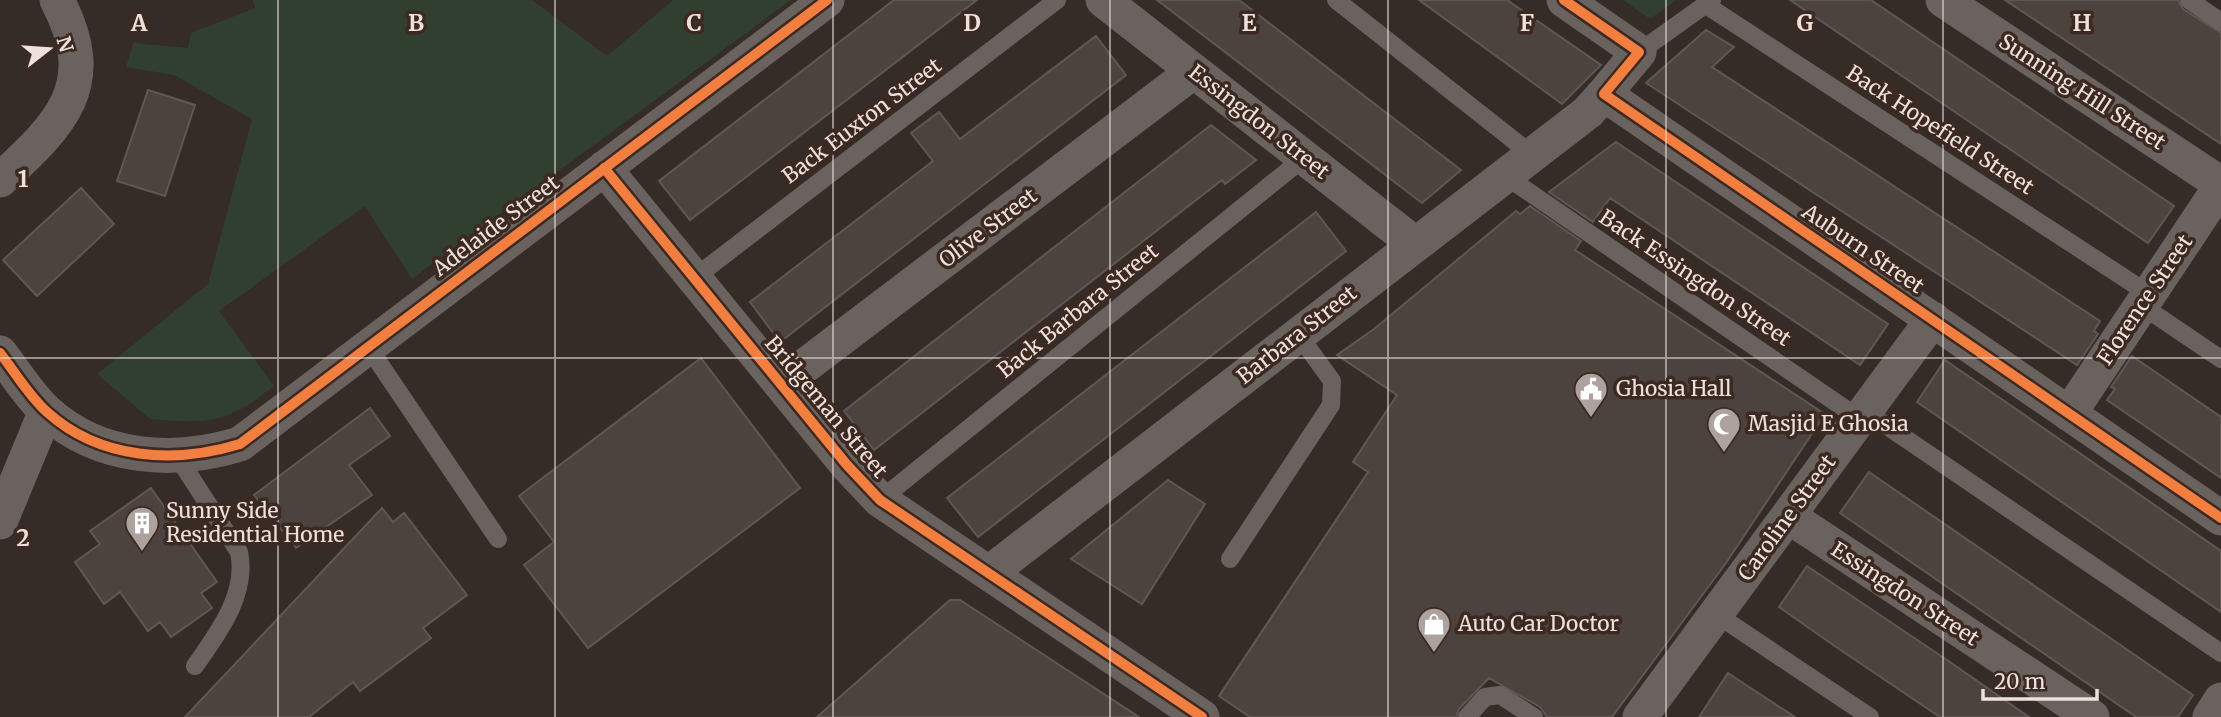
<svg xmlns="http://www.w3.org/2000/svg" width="2221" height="717" font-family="Merriweather,serif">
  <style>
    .green { fill: #303f2f }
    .building { fill: #4c433e; stroke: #5f5754; stroke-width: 2 }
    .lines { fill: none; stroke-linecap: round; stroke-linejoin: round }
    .lane { stroke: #69625e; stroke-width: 18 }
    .street { stroke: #69625e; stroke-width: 35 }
    .cycleway-casing { stroke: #3b2922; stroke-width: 15 }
    .cycleway { stroke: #f27e40; stroke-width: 10 }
    .grid { fill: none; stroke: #eee1dd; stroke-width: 2; stroke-opacity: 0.55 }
    .labels { text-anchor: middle; stroke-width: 7; stroke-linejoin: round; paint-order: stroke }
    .street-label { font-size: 21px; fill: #eee1dd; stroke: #3b2922 }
    .poi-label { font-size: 21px; fill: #eee1dd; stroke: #3b2922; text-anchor: start }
    .grid-label { font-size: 23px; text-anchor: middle; font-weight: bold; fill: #eee1dd; stroke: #3b2922; stroke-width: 7; stroke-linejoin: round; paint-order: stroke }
  </style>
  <rect width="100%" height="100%" fill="#352c28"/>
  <path class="green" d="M253 0H532L607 56 673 0H791L412 279 365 206 219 311 274 386C226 424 209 424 150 419L97 374 208 284 252 119 174 75 126 67 133 43 188 48 191 33 255 8Z
    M1623 0H1677L1650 19Z"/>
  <path class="building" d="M894 0H977L690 220 659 181Z
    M1157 0H1239L1461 170 1422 203Z
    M1419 0H1507L1601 65 1562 104Z
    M1790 0H1871L2174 206 2148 243Z
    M2005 0H2178L2183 9 2221 33V144Z
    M1706 30 1734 47 1712 67 2100 321 2094 331 2098 334 2077 365 1646 83Z
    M1096 36 1126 75 780 342 750 302 933 161 911 133 939 112 960 139Z
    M148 90 195 105 165 196 117 181Z
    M1211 125 1256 160 1225 184 1222 180 874 450 844 411Z
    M1616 142 1888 324 1860 365 1610 198 1593 222 1549 192Z
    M81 188 114 224 37 296 3 260Z
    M1530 206 1581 241 1575 250 1825 414 1726 563 1612 717H1547L1540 707 1489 678 1459 709 1456 717H1250L1219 696 1368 472 1353 462 1397 395 1337 355 1374 329 1516 211 1520 214Z
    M1316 212 1346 251 978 537 947 498Z
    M2132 356 2221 417V478L2107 400 2115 389 2111 387Z
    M701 358 800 488 588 648 524 565 554 542 519 496Z
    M1945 360 2221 551V612L1917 402Z
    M370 408 390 436 349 465 372 495 296 548 254 495Z
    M1869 472 2193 695 2178 717H2136L1840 513Z
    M1168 480 1205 504 1142 604 1071 559Z
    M151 488 217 582 201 593 212 608 171 637 160 622 148 631 120 592 104 604 75 562 100 544 90 531Z
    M382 508 393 522 404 513 467 595 423 628 431 638 360 691 353 682 309 717H185Z
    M1807 566 1950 662 2029 717H1940L1839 649 1779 607Z
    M950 600H960L1139 717H817Z
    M1728 673 1749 687 1795 717H1699Z"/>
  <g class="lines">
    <path class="lane" d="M1336 0 1531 154
      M2189 0 2221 22
      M1706 5 2149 294
      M1639 52 1712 0
      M1504 175 1860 419
      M694 278 1057 0
      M2141 305 2221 359
      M369 348 498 539
      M1865 411 2221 653
      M177 456 239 552C248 594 218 633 195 666
      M880 500 1305 157
      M1230 559 1331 405 1332 381 1298 334
      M1716 614 1870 717
      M1467 717 1485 697 1500 695 1534 717"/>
    <path class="street" d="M1103 0 1415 244
      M1564 0 1639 52 1604 94 2221 518
      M1943 0 2221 184
      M604 168 847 465 880 500 1202 717
      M0 180C61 124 102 85 57 0
      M0 353C15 372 29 396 47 412 100 460 175 464 240 444L827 0
      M781 384 1194 71
      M2069 414 2221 186
      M1788 516 2092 717
      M0 522 46 411
      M989 573 1588 112 1604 94
      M1640 717 1933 319
      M2210 717 2221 700"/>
    <defs>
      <path id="cycleway" d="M1564 0 1639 52 1604 94 2221 518
        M604 168 847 465 880 500 1202 717
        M0 353C15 372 29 396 47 412 100 460 175 464 240 444L827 0"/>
    </defs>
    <use href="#cycleway" class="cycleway-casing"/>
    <use href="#cycleway" class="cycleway"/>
  </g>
  <path class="grid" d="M278 0V717M555 0V717M833 0V717M1110 0V717M1388 0V717M1666 0V717M1943 0V717M0 358H2221"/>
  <defs>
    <symbol id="civic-pin" viewBox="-11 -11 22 30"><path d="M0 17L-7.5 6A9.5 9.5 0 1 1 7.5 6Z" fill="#ada29e" stroke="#3b2922"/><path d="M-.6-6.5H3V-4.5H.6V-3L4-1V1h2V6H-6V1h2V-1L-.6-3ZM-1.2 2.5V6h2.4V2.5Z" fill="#fff"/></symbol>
    <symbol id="mosque-pin" viewBox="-11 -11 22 30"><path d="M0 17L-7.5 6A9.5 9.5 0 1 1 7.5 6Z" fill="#ada29e" stroke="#3b2922"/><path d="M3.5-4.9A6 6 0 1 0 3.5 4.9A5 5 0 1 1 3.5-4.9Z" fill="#fff"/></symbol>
    <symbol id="building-pin" viewBox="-11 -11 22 30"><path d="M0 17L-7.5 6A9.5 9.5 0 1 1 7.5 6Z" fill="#ada29e" stroke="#3b2922"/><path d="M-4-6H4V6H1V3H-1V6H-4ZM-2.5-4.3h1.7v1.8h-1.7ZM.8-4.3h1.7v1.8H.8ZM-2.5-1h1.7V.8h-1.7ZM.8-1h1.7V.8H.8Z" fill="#fff"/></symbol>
    <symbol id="shop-pin" viewBox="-11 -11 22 30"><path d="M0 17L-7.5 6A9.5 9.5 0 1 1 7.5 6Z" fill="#ada29e" stroke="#3b2922"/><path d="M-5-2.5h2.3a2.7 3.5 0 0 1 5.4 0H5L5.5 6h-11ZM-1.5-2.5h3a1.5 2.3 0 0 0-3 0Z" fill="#fff"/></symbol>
  </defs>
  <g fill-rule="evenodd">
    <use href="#civic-pin" x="1572" y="370" width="38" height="52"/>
    <use href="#mosque-pin" x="1705" y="405" width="38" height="52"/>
    <use href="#building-pin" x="123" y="504" width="38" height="52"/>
    <use href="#shop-pin" x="1415" y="605" width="38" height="52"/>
  </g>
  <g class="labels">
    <g class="street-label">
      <text transform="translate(2082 92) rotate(33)" y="7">Sunning Hill Street</text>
      <text transform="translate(862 121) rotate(-37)" y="7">Back Euxton Street</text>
      <text transform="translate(1259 122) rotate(38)" y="7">Essingdon Street</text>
      <text transform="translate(1940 130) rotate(33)" y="7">Back Hopefield Street</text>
      <text transform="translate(496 226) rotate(-37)" y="7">Adelaide Street</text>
      <text transform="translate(988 228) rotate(-37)" y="7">Olive Street</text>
      <text transform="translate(1863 249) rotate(34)" y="7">Auburn Street</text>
      <text transform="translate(1695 278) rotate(34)" y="7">Back Essingdon Street</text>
      <text transform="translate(2145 300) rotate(-56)" y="7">Florence Street</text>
      <text transform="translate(1078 311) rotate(-39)" y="7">Back Barbara Street</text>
      <text transform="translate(1297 335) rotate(-38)" y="7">Barbara Street</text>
      <text transform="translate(826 407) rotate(50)" y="7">Bridgeman Street</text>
      <text transform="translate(1787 518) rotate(-54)" y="7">Caroline Street</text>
      <text transform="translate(1905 594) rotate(33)" y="7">Essingdon Street</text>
    </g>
    <g class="poi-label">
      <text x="1616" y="396">Ghosia Hall</text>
      <text x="1748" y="431">Masjid E Ghosia</text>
      <text x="166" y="518">Sunny Side<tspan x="166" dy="24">Residential Home</tspan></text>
      <text x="1458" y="631">Auto Car Doctor</text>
    </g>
  </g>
  <g class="grid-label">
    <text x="139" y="31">A</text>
    <text x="416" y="31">B</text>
    <text x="694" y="31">C</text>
    <text x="972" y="31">D</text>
    <text x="1249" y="31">E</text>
    <text x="1527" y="31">F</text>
    <text x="1805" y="31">G</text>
    <text x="2082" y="31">H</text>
    <text x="23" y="187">1</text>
    <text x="23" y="546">2</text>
  </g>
  <g transform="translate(49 49) rotate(73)" stroke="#3b2922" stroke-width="5" paint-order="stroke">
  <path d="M0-5L12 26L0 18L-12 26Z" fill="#eee1dd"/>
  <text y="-10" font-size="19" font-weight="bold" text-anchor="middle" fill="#eee1dd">N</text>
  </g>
  <path d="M1983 689v10h114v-10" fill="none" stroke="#eee1dd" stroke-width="3.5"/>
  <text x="1994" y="689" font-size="21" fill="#eee1dd" stroke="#3b2922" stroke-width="5" paint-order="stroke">20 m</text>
</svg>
